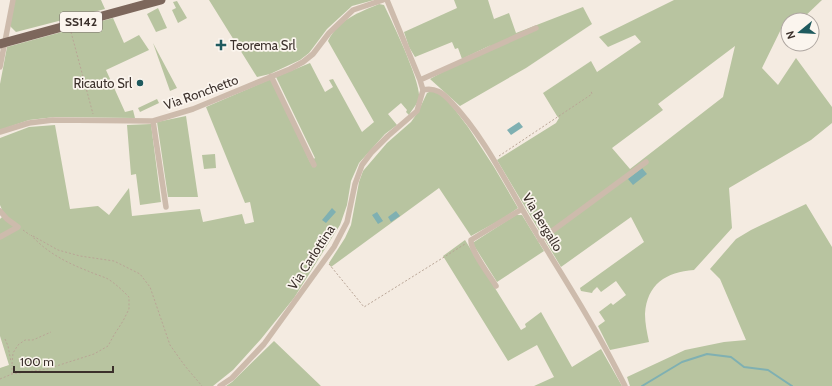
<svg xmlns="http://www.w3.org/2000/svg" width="832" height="386" font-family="Cabin,sans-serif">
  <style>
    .green { fill: #b8c4a0; fill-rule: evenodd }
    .water { fill: #7fb0b2 }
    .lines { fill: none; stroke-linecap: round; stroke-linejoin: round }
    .stream { stroke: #7fb0b2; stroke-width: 2 }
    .path { stroke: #b9a596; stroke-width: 1; stroke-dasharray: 2 2; stroke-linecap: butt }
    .minor { stroke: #cdbbac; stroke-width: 5.5 }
    .primary { stroke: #7d675c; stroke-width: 9 }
    .poi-dot { fill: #1f5a5e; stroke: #fbf5ee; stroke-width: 1.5 }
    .labels { text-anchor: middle; stroke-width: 3.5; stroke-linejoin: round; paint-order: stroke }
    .shield { fill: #fbf5ee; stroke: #756b66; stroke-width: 1 }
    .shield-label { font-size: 12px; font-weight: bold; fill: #3b302b }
    .poi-label { font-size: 13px; fill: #3b302b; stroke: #fbf5ee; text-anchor: start }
    .street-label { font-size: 13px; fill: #3b302b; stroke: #fbf5ee }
  </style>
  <rect width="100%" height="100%" fill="#f4ebe1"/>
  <path class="green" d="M15 0H101L105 9 16 32 10 26Z
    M209 0H374L352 6 327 29 309 53 300 60 270 74 257 77Z
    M454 0H488L494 19 509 13 516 33 583 7 592 24 526 68 460 106 430 79 491 45 462 59 458 48 455 49 452 42 415 57 409 47 404 32 457 8Z
    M674 0H822L801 20H788V23L785 21 762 68 778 85 796 58 832 107V123L811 140 729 188 732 228 694 270C666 272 647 284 645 314 645 323 647 333 649 342L610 350 598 326 605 321 599 312 611 303 613 305 626 295 616 281 601 292 597 287 593 291 592 293 581 291 580 288 644 242 631 217 561 267 497 160 556 123 559 118 557 116 543 93 591 61 597 72 641 42 635 35 608 47 599 37ZM735 46 723 97 630 169 612 148 663 110 658 104Z
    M177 1 187 18 178 23 172 10 176 8 173 2Z
    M379 4 384 5C392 22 422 83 419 99 417 104 412 110 409 115L406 112 407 110 401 103 388 114 397 125 385 134 359 163 351 181 347 205 340 225 294 298 261 339 233 370 213 386H0V368L9 365 0 336V219L4 215 0 205V138L29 127 55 125 70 209 98 206 109 215 129 188 132 216 200 209 203 222 242 214 245 224 254 222 250 202 245 203 206 107 271 79 310 162 315 158 276 77 310 63 325 92 333 87 329 80 333 79 362 132 374 122 328 41C339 19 358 13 379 4Z
    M158 8 167 28 156 32 147 14Z
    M113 18 124 43 139 35 149 50 106 70 125 112 133 110 135 118 55 117 29 120 0 130V84L7 47Z
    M153 43 177 88 170 91Z
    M429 92H437L449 102 468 127 494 167 518 208 502 219 471 236 439 188 331 267 329 263 345 238 351 225 359 182 363 171 387 143 411 122 418 112 427 93Z
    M157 99 159 103 140 112 138 108Z
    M186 116 198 197H168L157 122Z
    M151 124 161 202 140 205 136 174 131 175 127 125Z
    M215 154 216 168 204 169 202 155Z
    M806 204 832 247V386H630L627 377 685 350 724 342 746 340 720 279 710 269 736 239 751 230Z
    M516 215H522L544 251 497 282 473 244 474 242Z
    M465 240 521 330 526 327 525 324 541 312 572 367 601 349 622 386H534L554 377 537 345 508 361 443 256Z
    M274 341 321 386H226L232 382Z"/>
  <path class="water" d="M519 122 523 127 511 135 507 130Z
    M642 168 647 174 633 185 628 179Z
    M332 208 336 212 326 223 322 220Z
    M396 211 400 216 391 222 388 217Z
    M377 212 383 221 378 224 372 215Z"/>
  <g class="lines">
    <path class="stream" d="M642 386 682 362 707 354 731 357 744 367 768 370 792 386"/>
    <path class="path" d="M71 32 93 114
      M499 156 592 94 591 91
      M23 230 30 235
      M33 236 58 250 80 256 114 261 140 274 150 287 170 345 185 366 202 386
      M329 264 364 307 465 244
      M5 339 8 346 11 362
      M12 364 13 353 18 345 25 340H33L51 332
      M12 374V365
      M0 379 12 374 47 369 94 354 108 346 114 335 123 321 129 309V297C123 291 116 284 108 279 102 276 94 274 88 271 67 263 46 252 31 235"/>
    <path class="minor" d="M0 67 13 0
      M271 76 314 165
      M420 80 536 28
      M423 90C435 87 443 93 451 102 483 135 506 182 529 221 562 275 597 329 625 386
      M153 121 166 207
      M0 132 29 123 53 120 153 121 193 109 290 69 303 62 313 54 329 33 353 10 383 0
      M0 211 7 219 18 227 0 237
      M540 240 646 162
      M496 286C490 276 470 250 471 240L522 209
      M220 386 232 378 264 344 334 247 347 222 355 184 362 165 371 153 388 136 417 111 423 90 420 80 387 0"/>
    <path class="primary" d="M0 44 161 0"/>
  </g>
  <g class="poi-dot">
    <path d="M219 39h4v4h4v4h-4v4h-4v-4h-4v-4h4z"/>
    <circle cx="140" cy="83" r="4"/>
  </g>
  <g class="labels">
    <rect class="shield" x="60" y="12" width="42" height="20" rx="3"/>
    <g class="shield-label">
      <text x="81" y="26">SS142</text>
    </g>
    <g class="poi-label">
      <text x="230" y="50">Teorema Srl</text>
      <text x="132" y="88" text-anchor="end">Ricauto Srl</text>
    </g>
    <g class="street-label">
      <text transform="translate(201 92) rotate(-20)" y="5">Via Ronchetto</text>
      <text transform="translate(543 222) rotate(59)" y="5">Via Bergallo</text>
      <text transform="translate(311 257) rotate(-57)" y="5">Via Carlottina</text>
    </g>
  </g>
  <g transform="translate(800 32) rotate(252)"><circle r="19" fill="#fbf5ee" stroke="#aea6a0"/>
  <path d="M0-3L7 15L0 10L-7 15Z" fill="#1f5a5e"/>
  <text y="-6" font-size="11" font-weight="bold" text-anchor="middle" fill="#3b302b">N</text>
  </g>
  <path d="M14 366v6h99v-6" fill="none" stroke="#3b302b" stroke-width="2"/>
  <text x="20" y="366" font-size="12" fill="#3b302b" stroke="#fbf5ee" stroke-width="3" paint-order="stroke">100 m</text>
</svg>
